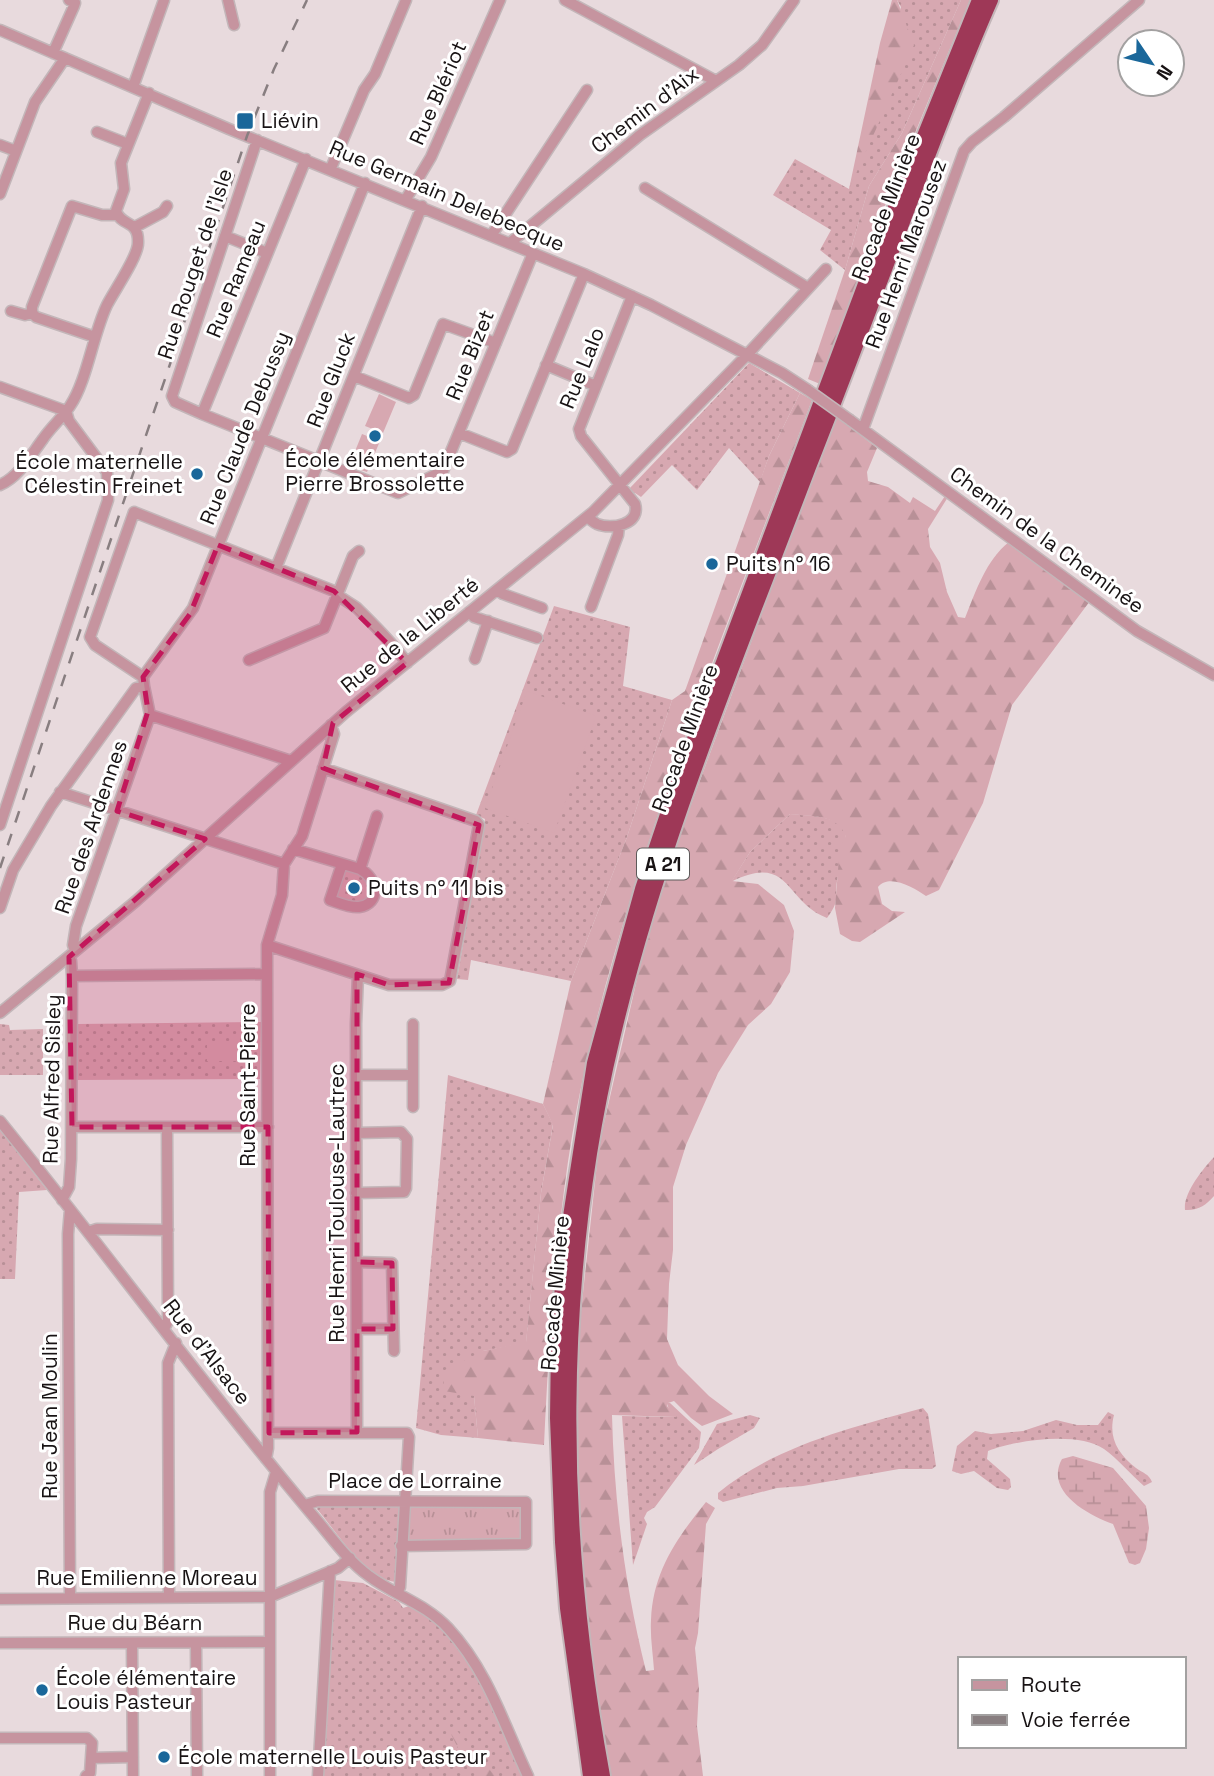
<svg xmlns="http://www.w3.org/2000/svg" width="1214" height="1776" font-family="'Space Grotesk',sans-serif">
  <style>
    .grass { fill: url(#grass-dots) }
    .forest { fill: url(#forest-firs) }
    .wetland { fill: url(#wetland-marsh) }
    .park { fill: url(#park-tufts) }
    .pitch { fill: #d7a8b1 }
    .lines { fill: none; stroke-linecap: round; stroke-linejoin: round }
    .minor-casing { stroke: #c3b6b9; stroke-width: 13 }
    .highway-casing { stroke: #c3b6b9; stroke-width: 18 }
    .minor { stroke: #c6949f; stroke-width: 10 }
    .highway { stroke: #9e3857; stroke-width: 14 }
    .rail { stroke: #887e80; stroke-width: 2.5; stroke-dasharray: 12 12; stroke-linecap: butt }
    .minor-bridge-casing { stroke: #c3b6b9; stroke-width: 13; stroke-linecap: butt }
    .minor-bridge { stroke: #c6949f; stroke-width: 10 }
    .marked { fill: #c2185b; fill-opacity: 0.2; stroke: #c2185b; stroke-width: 5; stroke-dasharray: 14 9; stroke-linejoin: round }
    .poi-dot { fill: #1a679a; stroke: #fff; stroke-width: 2.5 }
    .labels { text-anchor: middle; stroke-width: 6; stroke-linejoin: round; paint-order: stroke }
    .shield { fill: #fff; stroke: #5d5a5a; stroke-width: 2 }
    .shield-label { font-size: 19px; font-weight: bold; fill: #181314 }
    .street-label { font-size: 21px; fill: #181314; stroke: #fff }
    .poi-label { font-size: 21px; fill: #181314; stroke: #fff; text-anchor: start }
  </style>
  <defs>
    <pattern id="grass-dots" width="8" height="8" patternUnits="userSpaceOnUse" patternTransform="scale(1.75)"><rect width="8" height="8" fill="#d7a8b1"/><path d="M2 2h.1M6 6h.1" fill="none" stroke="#b89097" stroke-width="1.8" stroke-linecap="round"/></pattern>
    <pattern id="forest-firs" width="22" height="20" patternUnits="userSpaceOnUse" patternTransform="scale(1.75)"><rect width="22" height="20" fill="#d7a8b1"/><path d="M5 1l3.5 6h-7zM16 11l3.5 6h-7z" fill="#b89097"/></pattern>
    <pattern id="wetland-marsh" width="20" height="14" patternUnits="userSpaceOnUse" patternTransform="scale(1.75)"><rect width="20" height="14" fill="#d7a8b1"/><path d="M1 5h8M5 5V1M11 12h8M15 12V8" fill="none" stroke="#b89097"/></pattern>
    <pattern id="park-tufts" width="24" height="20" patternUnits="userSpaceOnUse" patternTransform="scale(1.75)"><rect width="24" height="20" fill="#d7a8b1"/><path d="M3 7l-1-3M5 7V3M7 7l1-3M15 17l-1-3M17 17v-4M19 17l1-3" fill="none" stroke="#b89097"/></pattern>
  </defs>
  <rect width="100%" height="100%" fill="#e8dadd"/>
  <path class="grass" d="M897 0H961L902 133 869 186 845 270 820 250 831 230 773 195 795 159 849 189 901 7Z
    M749 363 800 393 769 456 760 482 729 448 697 490 672 465 641 497 629 489Z
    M554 606 630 627 623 686 672 700 627 837 571 981 471 960 468 980 457 979 485 819 476 815Z
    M790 814C806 816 846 814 846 838 846 850 840 865 838 876 833 897 842 898 827 918 784 902 791 852 731 882L750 852Z
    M345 868 364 875 371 892 367 900 357 905 336 898 335 894Z
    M261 1022 260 1079 77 1080V1024Z
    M0 1024 9 1025 10 1030 43 1029V1075H0Z
    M448 1075 543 1104 553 1124 541 1193 526 1343 483 1351 474 1396 478 1438 441 1435 416 1428Z
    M0 1130 47 1190 19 1192 15 1279H0Z
    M1214 1157V1196C1206 1205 1198 1211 1185 1210 1183 1193 1203 1169 1214 1157Z
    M667 1403H670L701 1432 699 1448 655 1507 647 1512 644 1518 647 1524 633 1565 622 1416 676 1417 669 1410Z
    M923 1408 928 1414 936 1466 932 1469H899L803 1486 777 1488 723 1502 718 1499V1493C775 1446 853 1427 923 1408Z
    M1108 1412 1114 1415C1108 1438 1118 1454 1136 1468 1143 1473 1149 1474 1152 1482L1144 1486C1131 1475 1117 1458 1104 1449 1078 1431 1016 1440 988 1451L987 1459 1010 1479 1011 1487 1008 1490 997 1488 974 1471 961 1474 952 1471 957 1446 975 1431 991 1434 1023 1431 1056 1420 1077 1425H1098Z
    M750 1415 760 1418 754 1428 718 1449 694 1465 717 1424Z
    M320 1505 401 1506 396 1582C366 1580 336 1531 317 1509Z
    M334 1580 363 1583 399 1602 403 1608 409 1606C417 1611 427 1614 433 1620 477 1662 499 1722 524 1776H323Z"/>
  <path class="forest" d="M892 0H897L914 45 849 189 880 43Z
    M961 0H970L879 220 820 384 808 379 845 270 869 186 902 133Z
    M800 393 812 400C732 614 640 833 588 1055 559 1179 550 1317 544 1445L478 1438 474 1396 444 1391 443 1371 483 1351 526 1342 541 1193 553 1125 543 1104 571 981 627 837 672 700 685 691 769 456Z
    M837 417 877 448 867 472 868 481 888 487 910 503 913 497 935 511 945 496 948 497 928 529 930 547 940 563 947 592 958 617 965 618C976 591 986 560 1009 542L1090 601 1012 705 983 803 939 890 926 896C914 888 890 873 878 887L882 904 892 911 905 912 860 942 852 941 840 934 835 908 840 845 846 837C838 813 810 817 790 814L750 852 732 881 758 884 784 905 794 931 790 972 771 1004 748 1025 718 1073 686 1145 673 1187V1250L669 1284 667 1339 678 1365 709 1396 733 1414 702 1426 691 1418 674 1401 668 1403 667 1406 677 1417 612 1415C614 1501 625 1587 646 1671L654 1670C653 1654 650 1637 651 1620 653 1571 677 1538 706 1502L715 1508 706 1524 698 1633 695 1648 699 1689 697 1726 703 1776H609L583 1593 577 1489V1405L580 1321 599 1145 640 966 668 867 783 556Z
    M453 1726 495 1776H479L458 1748 450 1732Z"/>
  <path class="wetland" d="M1073 1456 1113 1468 1146 1506 1149 1528 1146 1549 1140 1563 1135 1565 1129 1563 1113 1524C1088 1515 1044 1491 1062 1459Z"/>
  <path class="park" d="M412 1504 523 1506V1538L521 1541H407L409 1507Z"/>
  <path class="pitch" d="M379 394 396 402 383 433 365 426Z
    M362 434 380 441 367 472 349 466Z
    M527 691 596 716 554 833 485 808Z
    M207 1043H237V1061H207Z"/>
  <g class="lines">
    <defs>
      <path id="minor" d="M228 0 234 25
        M565 0 716 81
        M0 30 229 129 584 274 651 305 782 373 808 390
        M53 53 74 6 75 3 69 0
        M133 87 164 0
        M97 132 128 144
        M257 140 172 396 175 402 202 414 398 493 443 471 533 253
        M0 145 16 151
        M331 168 364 90 375 74 406 0
        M645 188 808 288
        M0 194 35 102 65 58
        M406 199 431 157 500 0
        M135 227 163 212 167 206
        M225 236 267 253
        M491 236 587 90
        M510 243 640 135 739 65 762 45 794 0
        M11 311 25 315 32 313
        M95 337 36 317 32 313V307L72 206 102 215H117
        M546 365 596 386
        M354 376 409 398 414 395 443 324 496 343
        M0 387 66 411
        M202 414 306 159
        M850 420 1137 631 1214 675
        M863 429 964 151 972 142 1004 117 1139 0
        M459 433 507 452 512 449 584 274
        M0 485C19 477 31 455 43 439 51 427 62 418 70 406 87 381 93 334 107 305 114 291 138 257 138 243 139 219 121 227 116 211L124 189 121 163 149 93
        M587 517C590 519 593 522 597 524 611 530 641 525 635 504L581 436 579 429 632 296
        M276 568 422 206
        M497 590 503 594 542 608
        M591 607 618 535 619 526
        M469 612 474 617 537 638
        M475 659 488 621
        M249 660 324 628 353 556 359 551
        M143 677 95 645 90 637 134 512 334 591C341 599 349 602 357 608 374 625 393 643 407 663
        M144 686 150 715 291 761
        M60 792 284 864
        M0 825 108 500 107 472 69 421 66 411
        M293 849 360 869C378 878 381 904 359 907 350 908 339 903 330 900L342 864
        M360 869 377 816
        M0 908 13 870 51 806 136 688 144 686 143 677 193 608 365 183
        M267 945 389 985H442L450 981 479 825 476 821 323 768
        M75 951 73 945 76 926 150 715
        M72 976 267 974
        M0 1013 136 901 346 712 593 512 744 358 826 269
        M413 1024V1107
        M356 1075H413
        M0 1121C106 1252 206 1389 315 1518 332 1538 348 1561 369 1576 394 1595 426 1604 448 1628 488 1671 504 1725 528 1776
        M72 1127H268
        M356 1193 404 1192 406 1188 407 1139 401 1132 357 1133
        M62 1200 69 1187 71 1159 72 976 71 961 69 957
        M88 1232 97 1229 168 1230
        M357 1262 392 1263 394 1351
        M164 1329 168 1321 167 1128
        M357 1329H393
        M357 1432 356 1024 358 975
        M269 1433H407L409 1437 400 1587 397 1593
        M266 1459 268 1448 267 945 282 895 284 864 302 836 334 734 331 725
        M305 1505 318 1501 526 1502V1544L401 1546
        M70 1598 68 1234 70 1210
        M169 1598 168 1363 176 1343
        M0 1599 270 1597 338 1568 350 1558
        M0 1643 270 1642
        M132 1643 133 1776
        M196 1643 197 1776
        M0 1738H87L92 1743 90 1773 86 1776
        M91 1758 133 1757
        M270 1776V1492L276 1472
        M318 1776 330 1571"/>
      <path id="highway" d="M590 1776 567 1608 562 1542 557 1418 558 1345 564 1255 594 1063 642 889 677 785 874 260 979 0
        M603 1776C558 1533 555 1280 613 1038 659 842 738 655 809 467 852 358 893 247 935 138 953 92 971 45 991 0"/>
    </defs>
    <use href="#minor" class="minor-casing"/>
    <use href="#highway" class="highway-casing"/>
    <use href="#minor" class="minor"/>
    <use href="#highway" class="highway"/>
    <path class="rail" d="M0 868 247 136 274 69 307 0"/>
    <defs>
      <path id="minor-bridge" d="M808 390 850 420"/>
    </defs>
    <use href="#minor-bridge" class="minor-bridge-casing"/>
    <use href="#minor-bridge" class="minor-bridge"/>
  </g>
  <path class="marked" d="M218 545 334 591 407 663 333 723 323 768 479 825 449 983 389 985 357 974V1262L392 1263 393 1329H357V1432L269 1433 268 1127H72L69 957 205 839 117 811 148 711 143 677 190 614Z"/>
  <g class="poi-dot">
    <rect x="236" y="112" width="18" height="18" rx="3.5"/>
    <circle cx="375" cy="436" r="7"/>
    <circle cx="197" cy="474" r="7"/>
    <circle cx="712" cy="564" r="7"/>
    <circle cx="354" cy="888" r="7"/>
    <circle cx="42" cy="1690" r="7"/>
    <circle cx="164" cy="1757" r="7"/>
  </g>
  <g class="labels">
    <rect class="shield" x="637" y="848.5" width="52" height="31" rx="5"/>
    <g class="shield-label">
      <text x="663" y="871">A 21</text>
    </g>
    <g class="street-label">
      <text transform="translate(438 93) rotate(-66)" y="7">Rue Blériot</text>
      <text transform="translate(645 110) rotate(-37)" y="7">Chemin d'Aix</text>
      <text transform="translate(447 196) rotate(23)" y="7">Rue Germain Delebecque</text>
      <text transform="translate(886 207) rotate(-69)" y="7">Rocade Minière</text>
      <text transform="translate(906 254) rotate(-70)" y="7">Rue Henri Marousez</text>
      <text transform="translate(195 264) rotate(-72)" y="7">Rue Rouget de l'Isle</text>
      <text transform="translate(236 279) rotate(-68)" y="7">Rue Rameau</text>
      <text transform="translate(470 355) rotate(-68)" y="7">Rue Bizet</text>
      <text transform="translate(582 368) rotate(-68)" y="7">Rue Lalo</text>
      <text transform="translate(331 380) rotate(-69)" y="7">Rue Gluck</text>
      <text transform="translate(245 428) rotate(-68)" y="7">Rue Claude Debussy</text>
      <text transform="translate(1047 540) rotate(36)" y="7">Chemin de la Cheminée</text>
      <text transform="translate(410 635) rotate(-39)" y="7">Rue de la Liberté</text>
      <text transform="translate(685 738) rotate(-70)" y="7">Rocade Minière</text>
      <text transform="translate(91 827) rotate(-71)" y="7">Rue des Ardennes</text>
      <text transform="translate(52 1079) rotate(-89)" y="7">Rue Alfred Sisley</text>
      <text transform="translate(248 1085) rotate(-90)" y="7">Rue Saint-Pierre</text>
      <text transform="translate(337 1203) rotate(-90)" y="7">Rue Henri Toulouse-Lautrec</text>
      <text transform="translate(555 1293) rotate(-85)" y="7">Rocade Minière</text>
      <text transform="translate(207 1352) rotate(52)" y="7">Rue d'Alsace</text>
      <text transform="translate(50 1416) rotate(-90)" y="7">Rue Jean Moulin</text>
      <text x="415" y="1488">Place de Lorraine</text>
      <text x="147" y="1585">Rue Emilienne Moreau</text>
      <text x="135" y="1630">Rue du Béarn</text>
    </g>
    <g class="poi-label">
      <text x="261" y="128">Liévin</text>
      <text x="375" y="467" text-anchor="middle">École élémentaire<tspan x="375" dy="24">Pierre Brossolette</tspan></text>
      <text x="183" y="469" text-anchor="end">École maternelle<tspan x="183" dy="24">Célestin Freinet</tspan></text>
      <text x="726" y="571">Puits n° 16</text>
      <text x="368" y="895">Puits n° 11 bis</text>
      <text x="56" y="1685">École élémentaire<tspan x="56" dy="24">Louis Pasteur</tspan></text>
      <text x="178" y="1764">École maternelle Louis Pasteur</text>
    </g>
  </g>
  <rect x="958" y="1657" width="228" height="91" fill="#ffffff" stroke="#a3a1a1" stroke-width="2"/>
  <rect x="972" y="1680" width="35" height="10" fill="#c6949f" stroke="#a3a1a1" stroke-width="2"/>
  <text x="1021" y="1692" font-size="21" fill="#181314">Route</text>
  <rect x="972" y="1715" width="35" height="10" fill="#887e80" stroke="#a3a1a1" stroke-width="2"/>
  <text x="1021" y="1727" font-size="21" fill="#181314">Voie ferrée</text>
  <g transform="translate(1151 63) rotate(125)"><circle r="33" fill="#ffffff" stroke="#a3a1a1" stroke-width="2"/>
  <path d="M0-5L12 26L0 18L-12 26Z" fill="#1a679a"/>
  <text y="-10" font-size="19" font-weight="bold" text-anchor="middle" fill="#181314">N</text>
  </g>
</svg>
